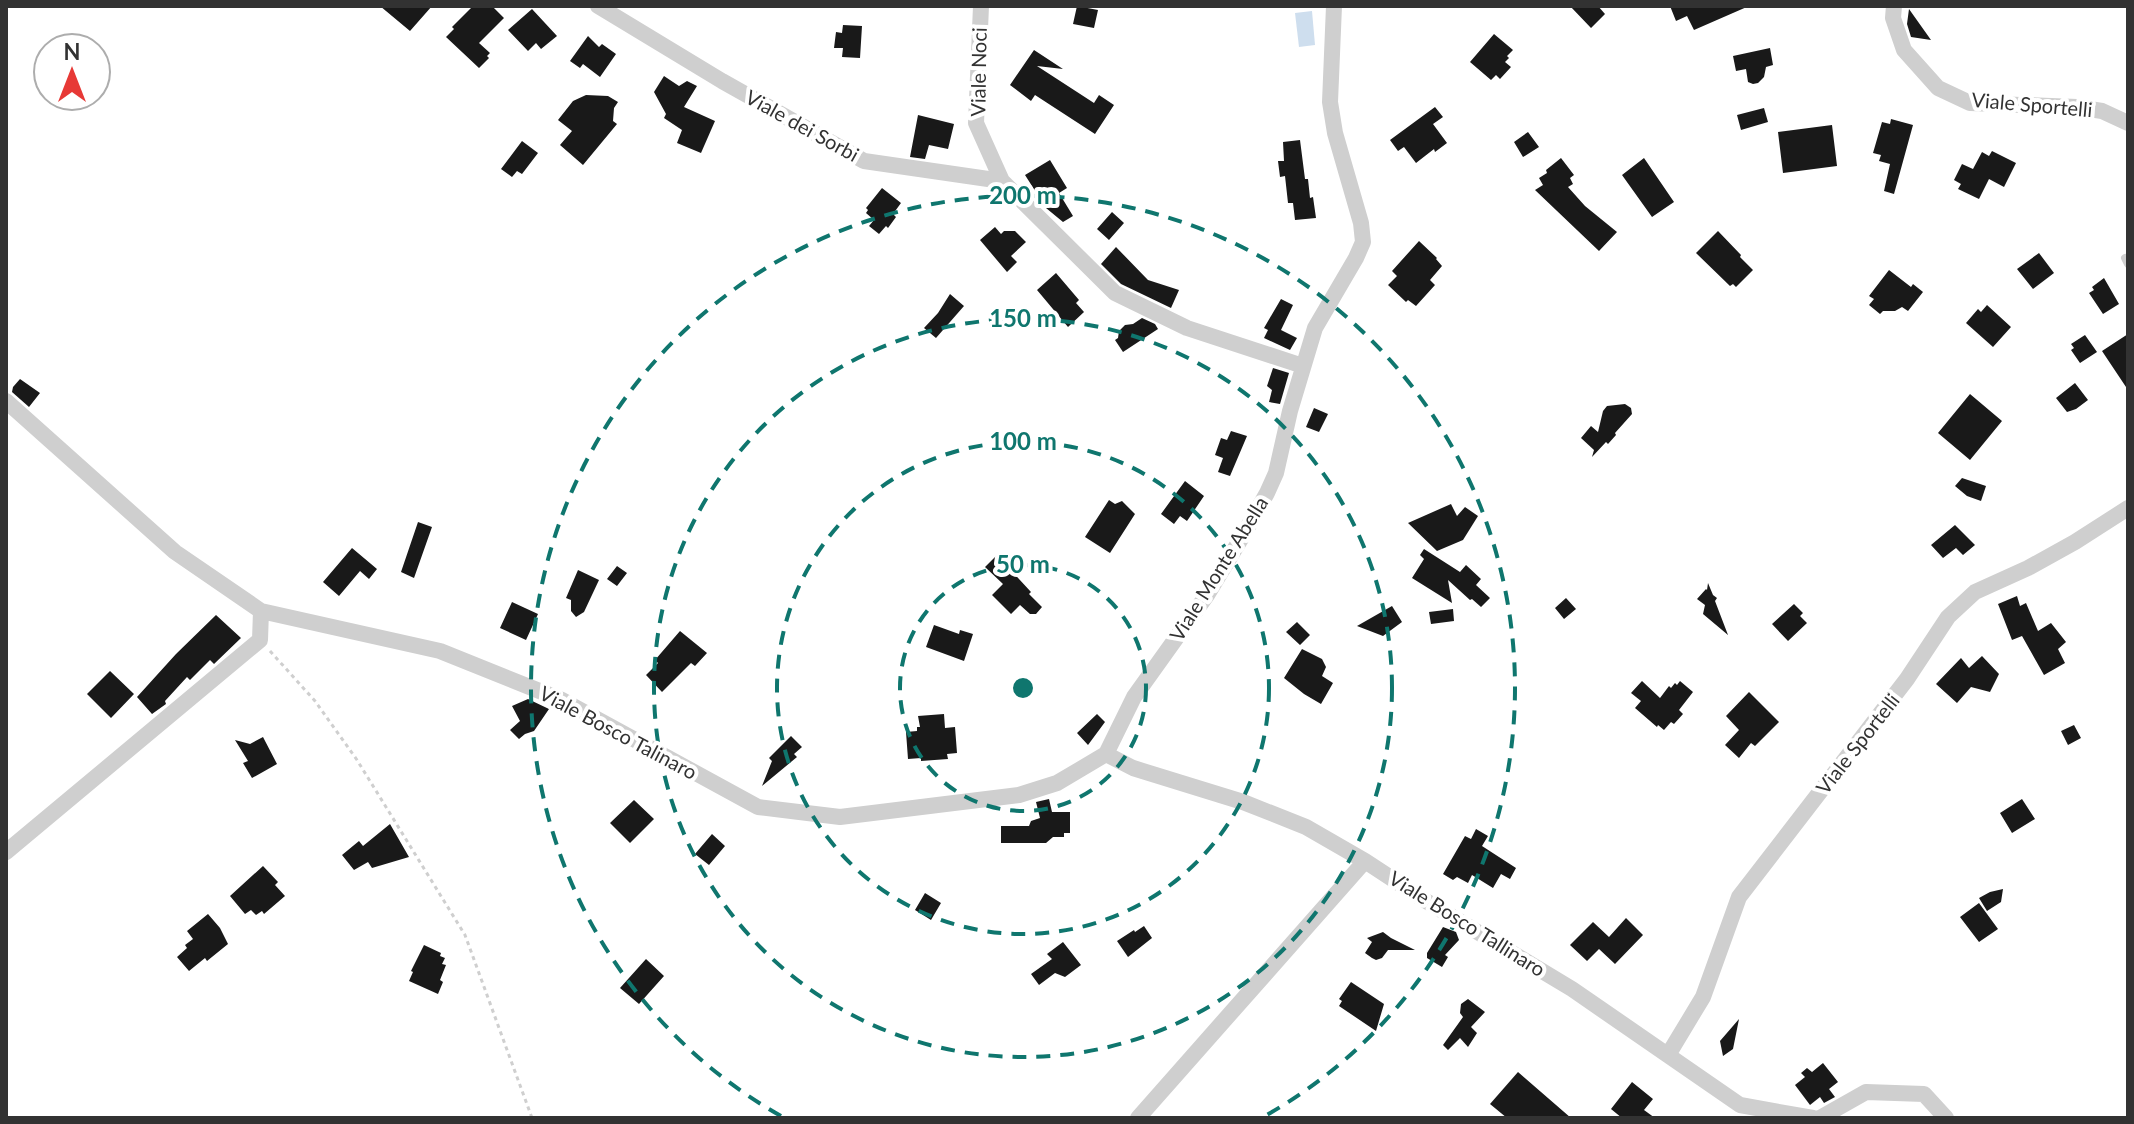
<svg xmlns="http://www.w3.org/2000/svg" width="2134" height="1124" font-family="Lato,sans-serif">
  <style>
    .water { fill: #cedeee }
    .building { fill: #191919 }
    .lines { fill: none; stroke-linecap: round; stroke-linejoin: round }
    .path { stroke: #cfcfcf; stroke-width: 3; stroke-dasharray: 4 4; stroke-linecap: butt }
    .service { stroke: #cfcfcf; stroke-width: 8 }
    .minor { stroke: #cfcfcf; stroke-width: 16 }
    .ring { fill: none; stroke: #0f766e; stroke-width: 4; stroke-dasharray: 14 10 }
    .labels { text-anchor: middle; stroke-width: 8; stroke-linejoin: round; paint-order: stroke }
    .street-label { font-size: 20px; fill: #323232; stroke: #fff }
    .centre { fill: #0f766e; stroke: #fff; stroke-width: 4 }
    .ring-label { font-size: 24px; text-anchor: middle; font-weight: bold; fill: #0f766e; stroke: #fff; stroke-width: 8; stroke-linejoin: round; paint-order: stroke }
  </style>
  <rect width="100%" height="100%" fill="#fff"/>
  <path class="water" d="M1312 11 1315 45 1299 47 1295 13Z"/>
  <path class="building" d="M380 6H432L410 31Z
    M473 6H492L504 18 479 43 490 53 487 56 489 58 479 68 446 37 454 29 452 27Z
    M1077 6 1098 10 1094 28 1073 24Z
    M1570 6H1598L1605 14 1591 28Z
    M1670 6H1749L1694 30 1687 16 1676 21Z
    M532 9 557 36 541 49 536 43 528 51 508 30Z
    M1909 9 1931 40 1911 37 1907 24Z
    M843 25 862 26 860 58 842 57 843 48H834L836 32 842 33Z
    M1494 34 1513 50 1507 56 1509 58 1505 62 1511 67 1500 79 1496 75 1491 80 1470 62Z
    M588 36 599 47 602 44 616 54 600 77 583 64 580 68 570 61Z
    M1770 48 1773 65 1766 67 1764 77 1758 83 1753 84 1748 82 1746 69 1736 71 1733 56Z
    M1034 50 1063 69 1037 66 1094 103 1099 95 1114 105 1095 134 1035 95 1031 101 1010 85Z
    M664 76 679 86 687 81 697 86 684 107 715 121 701 153 677 143 682 130 664 118 666 114 654 92Z
    M586 95 608 96 618 102 614 108 613 121 617 124 583 165 560 145 572 131 558 120 573 101Z
    M1435 107 1443 117 1433 124 1447 143 1435 152 1434 149 1416 163 1404 147 1398 151 1390 140Z
    M1764 108 1768 122 1741 130 1737 115Z
    M918 115 954 124 948 149 929 145 925 159 910 157Z
    M1891 119 1913 125 1894 194 1884 191 1890 164 1879 161 1881 155 1873 153 1882 122 1890 124Z
    M1832 125 1837 166 1783 173 1778 132Z
    M1528 132 1539 147 1523 157 1514 142Z
    M1300 140 1305 179H1308L1310 198 1313 197 1316 218 1295 220 1293 203H1288L1285 176 1280 177 1278 161H1284L1283 142Z
    M522 141 538 153 522 174 517 171 512 177 501 169Z
    M1992 151 2016 163 2004 187 1989 179 1979 199 1958 189 1961 184 1954 180 1962 164 1973 169 1982 152 1989 156Z
    M1561 158 1574 175 1570 178 1573 184 1568 187 1585 206 1617 232 1599 251 1535 190 1543 185 1539 178 1547 173 1546 170Z
    M1644 158 1674 202 1652 217 1622 175Z
    M1050 160 1067 188 1059 193 1073 216 1063 222 1046 208 1025 175Z
    M882 188 901 203 893 214 896 217 888 228 886 226 879 234 869 226 874 220 866 213 868 210 866 208Z
    M1112 212 1124 223 1109 240 1097 229Z
    M995 227 1001 234 1004 231H1015L1026 242 1011 256 1017 262 1007 272 980 240Z
    M1718 231 1741 255 1740 257 1753 270 1736 287 1733 284 1730 286 1696 253Z
    M1419 241 1437 258 1436 259 1442 266 1430 280 1435 285 1416 306 1408 300 1406 302 1388 285 1397 276 1392 271Z
    M1116 247 1148 280 1179 290 1171 308 1121 284 1101 264Z
    M2039 253 2054 273 2033 289 2017 269Z
    M1889 270 1911 287 1913 284 1923 292 1908 311 1902 307 1895 311H1883L1880 314 1869 305 1874 299 1869 296Z
    M1056 273 1079 300 1076 303 1084 312 1068 327 1037 290Z
    M2104 278 2119 304 2103 314 2089 293 2094 290 2092 287Z
    M950 294 964 306 936 338 924 328 938 313Z
    M1281 299 1293 305 1281 330 1297 338 1290 350 1264 338 1268 330 1264 328Z
    M1987 305 2011 327 1993 347 1966 323 1978 309 1981 312Z
    M1142 318 1155 324 1158 329 1123 352 1115 340 1118 338 1119 331 1125 325 1133 324Z
    M2128 334V390L2102 351Z
    M2085 335 2097 352 2080 363 2071 350 2074 348 2071 344Z
    M1273 368 1289 373 1280 404 1269 402 1272 390 1267 386Z
    M20 379 40 393 29 407 12 392 13 387Z
    M2075 383 2088 400 2076 409 2067 412 2056 398Z
    M1970 394 2002 421 1970 460 1938 433Z
    M1625 404 1631 408 1632 414 1615 433 1616 435 1608 444 1606 442 1592 457 1594 450 1581 438 1591 426 1598 432 1603 411 1607 406Z
    M1314 408 1328 414 1319 432 1306 427Z
    M1231 431 1247 436 1230 476 1218 472 1223 458 1215 455 1221 438 1227 440Z
    M1962 478 1986 486 1981 501 1967 496 1955 486Z
    M1185 481 1204 496 1187 521 1180 516 1174 524 1161 514Z
    M1109 500 1115 504 1122 501 1135 514 1110 553 1085 537Z
    M1451 504 1457 516 1465 507 1478 516 1463 540 1437 551 1408 523Z
    M418 522 432 527 414 578 401 572Z
    M1955 525 1975 545 1963 555 1956 548 1943 558 1931 545Z
    M352 548 377 569 369 579 360 571 339 596 323 582Z
    M1424 549 1460 572 1466 565 1481 579 1476 585 1490 598 1481 607 1472 599 1470 600 1448 580 1452 603 1412 578 1424 559 1420 555Z
    M997 555 1031 592 1029 594 1042 607 1036 614H1030L1020 605 1011 614 992 595 1003 584 985 567Z
    M617 566 627 573 617 586 607 579Z
    M578 570 599 580 584 612 576 617 571 611V600L566 598Z
    M1708 583 1713 595 1717 598 1715 601 1728 635 1703 614 1705 605 1697 599 1706 589 1707 590Z
    M2017 596 2020 606 2026 603 2038 631 2051 623 2066 642 2058 649 2065 663 2044 675 2022 636 2012 640 1998 604Z
    M1566 598 1576 609 1564 619 1555 608Z
    M512 602 538 614 526 640 500 628Z
    M1794 604 1803 613 1800 616 1807 623 1788 641 1772 624Z
    M1392 606 1402 622 1383 636 1357 626Z
    M1453 609 1454 621 1431 624 1429 612Z
    M216 615 241 638 214 664 210 660 190 680 187 677 165 701 166 704 152 714 137 697 176 654Z
    M1297 622 1310 635 1300 645 1286 632Z
    M934 625 959 634 960 630 973 634 964 661 926 647Z
    M680 631 707 653 695 666 691 663 662 692 646 675 658 663 655 660Z
    M1302 649 1322 659 1326 667 1322 676 1333 683 1321 704 1304 694 1284 678Z
    M1982 656 1999 674 1990 692 1971 687 1957 703 1936 684 1961 658 1969 668Z
    M110 671 134 694 111 718 87 694Z
    M1642 681 1660 698 1669 686 1671 688 1675 683 1677 685 1680 681 1693 692 1679 710 1683 714 1674 724 1671 722 1664 730 1658 725 1657 727 1635 708 1641 701 1631 693Z
    M1749 692 1779 722 1755 746 1751 743 1739 758 1725 745 1739 730 1726 716Z
    M528 699 549 709 534 731 525 734 519 739 510 730 520 721 512 706Z
    M944 714 945 728 955 727 957 753 947 754 948 759 921 761V758L908 759 906 732 917 731V727H920L918 716Z
    M1097 714 1105 722 1088 745 1077 733Z
    M2074 725 2081 738 2068 745 2061 731Z
    M791 736 802 747 794 754 797 757 762 786 772 761 769 758Z
    M263 737 277 764 252 778 243 763 248 761 235 740 250 744Z
    M1049 799 1052 812H1070V833H1064V837H1053L1046 843H1001V826H1029L1031 821 1040 818 1036 802Z
    M2022 799 2035 819 2012 833 2000 813Z
    M634 800 654 819 630 843 610 823Z
    M390 824 409 857 372 868 368 862 354 870 342 855 359 841 363 846Z
    M1476 829 1488 836 1482 846 1516 868 1510 879 1501 874 1493 888 1472 875 1468 883 1457 877 1453 880 1443 874 1465 836 1471 839Z
    M712 834 725 846 709 865 695 854Z
    M263 866 278 882 275 885 285 896 264 914 262 911 256 915 251 910 245 914 230 896Z
    M2003 889 2001 902 1987 911 1979 898 1990 892Z
    M925 893 941 903 931 920 915 910Z
    M1979 903 1998 929 1979 942 1960 917Z
    M208 914 220 928 228 944 207 961 205 958 189 971 177 957 187 948 185 945 193 939 187 931Z
    M1626 918 1643 935 1615 964 1599 949 1587 961 1570 945 1593 922 1609 937Z
    M1144 926 1152 938 1128 957 1117 941 1134 930 1135 932Z
    M1443 927 1456 932 1459 940 1445 955 1448 957 1442 967 1427 958V953Z
    M1383 932 1391 938 1415 950H1388L1382 958 1376 960 1372 958 1365 953 1372 942 1367 938Z
    M1063 942 1081 965 1065 977 1055 973 1039 985 1031 974 1052 959 1047 954Z
    M424 945 441 953 440 956 445 958 442 964 446 965 440 980 443 982 438 994 409 981 413 972 411 971Z
    M646 959 664 976 639 1004 620 988Z
    M1351 982 1384 1004 1376 1031 1339 1006 1342 1001 1339 999Z
    M1468 999 1485 1012 1471 1027 1477 1033 1468 1047 1460 1038 1448 1050 1443 1045 1463 1017 1460 1013 1461 1004Z
    M1739 1019 1733 1049 1723 1056 1720 1041Z
    M1823 1063 1838 1082 1829 1089 1835 1097 1824 1103 1820 1097 1810 1105 1795 1085 1805 1077 1801 1073 1807 1068 1812 1072Z
    M1518 1072 1571 1118H1507L1490 1104Z
    M1632 1082 1653 1099 1644 1110 1655 1118H1622L1611 1109Z"/>
  <g class="lines">
    <path class="path" d="M270 651 315 701 357 760 465 935 532 1118"/>
    <path class="service" d="M2125 258 2128 264"/>
    <path class="minor" d="M598 6 722 81 864 161 1002 181 1115 293 1187 328 1303 366
      M981 6 976 123 1002 181
      M1894 6 1893 18 1904 50 1938 88 1970 103 2077 107 2102 111 2128 123
      M6 401 175 552 261 611 440 651 562 700 758 807 840 817 1019 795 1057 783 1106 754
      M1106 754 1134 697 1207 595 1242 537 1267 493 1276 473 1290 411 1315 328 1356 258 1363 242 1361 223 1335 133 1330 102 1334 6
      M1106 754 1133 768 1243 802 1306 827 1365 861 1426 901 1572 989 1740 1105 1813 1118
      M6 852 260 640 261 611
      M1668 1055 1703 997 1739 897 1907 679 1948 617 1975 592 2028 568 2075 542 2128 508
      M1138 1118 1365 861
      M1820 1118 1866 1092 1924 1094 1946 1118"/>
  </g>
  <g class="ring">
    <circle cx="1023" cy="688" r="123"/>
    <circle cx="1023" cy="688" r="246"/>
    <circle cx="1023" cy="688" r="369"/>
    <path d="M781 1116A492 492 0 1 1 1265 1116"/>
  </g>
  <g class="labels">
    <g class="street-label">
      <text transform="translate(979 72) rotate(-89)" y="7">Viale Noci</text>
      <text transform="translate(2032 105) rotate(5)" y="7">Viale Sportelli</text>
      <text transform="translate(802 126) rotate(29)" y="7">Viale dei Sorbi</text>
      <text transform="translate(1219 569) rotate(-58)" y="7">Viale Monte Abella</text>
      <text transform="translate(618 733) rotate(28)" y="7">Viale Bosco Talinaro</text>
      <text transform="translate(1858 744) rotate(-52)" y="7">Viale Sportelli</text>
      <text transform="translate(1467 924) rotate(32)" y="7">Viale Bosco Tallinaro</text>
    </g>
  </g>
  <circle cx="1023" cy="688" r="12" class="centre"/>
  <g class="ring-label">
    <text x="1023" y="204">200 m</text>
    <text x="1023" y="327">150 m</text>
    <text x="1023" y="450">100 m</text>
    <text x="1023" y="573">50 m</text>
  </g>
  <rect width="2134" height="1124" fill="none" stroke="#323232" stroke-width="16"/>
  <g transform="translate(72 72)"><circle r="38" fill="#ffffff" stroke="#adadad" stroke-width="2"/>
  <path d="M0-6L14 30L0 20L-14 30Z" fill="#e73936"/>
  <text y="-12" font-size="22" font-weight="bold" text-anchor="middle" fill="#323232">N</text>
  </g>
</svg>
